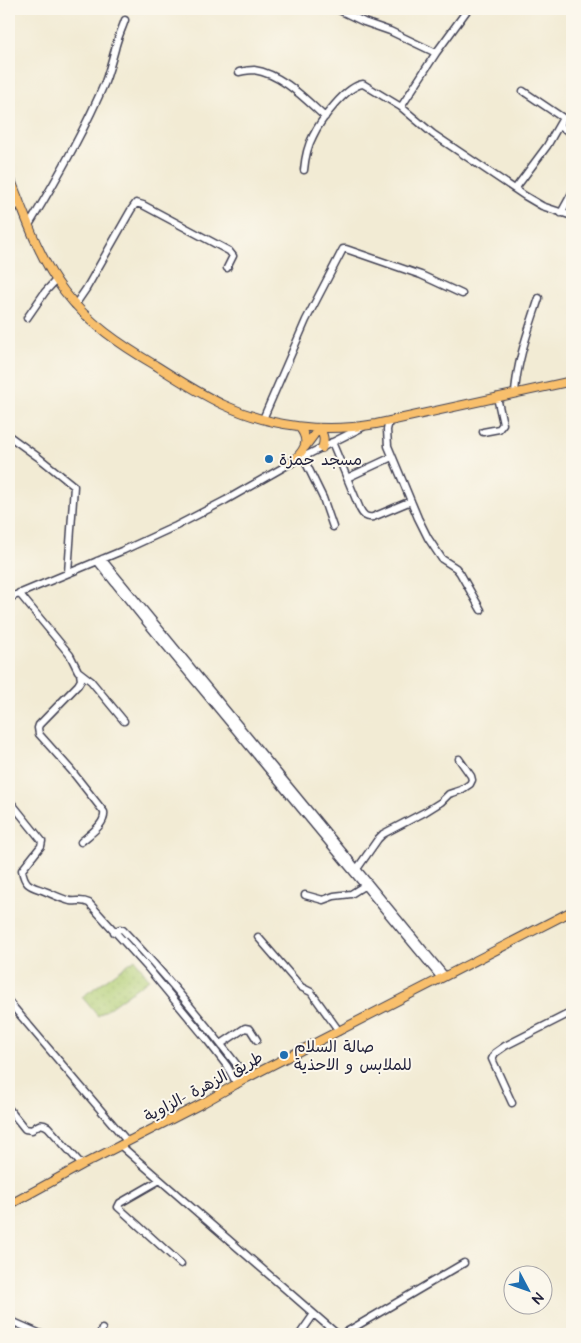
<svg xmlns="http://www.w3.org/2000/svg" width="581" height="1343" font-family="'Architects Daughter','Playpen Sans Arabic',sans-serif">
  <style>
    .grass { fill: url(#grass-dots); stroke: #6a7858 }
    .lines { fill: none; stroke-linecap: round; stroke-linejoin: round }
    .minor-casing { stroke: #414052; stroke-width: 9 }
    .major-casing { stroke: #414052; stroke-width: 10 }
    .minor { stroke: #fff; stroke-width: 6 }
    .major { stroke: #f8bf6c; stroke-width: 8 }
    .poi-dot { fill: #1f6fb2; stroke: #fbf7ec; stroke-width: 2 }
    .labels { text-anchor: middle; stroke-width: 4; stroke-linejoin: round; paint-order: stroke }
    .poi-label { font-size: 16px; fill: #22223b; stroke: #fbf7ec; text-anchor: start }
    .street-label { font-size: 16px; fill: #22223b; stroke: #fbf7ec }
  </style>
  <defs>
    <pattern id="grass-dots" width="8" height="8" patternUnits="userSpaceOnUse" patternTransform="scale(1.25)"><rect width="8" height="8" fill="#b1ce75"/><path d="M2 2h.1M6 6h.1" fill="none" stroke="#98b166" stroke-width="1.8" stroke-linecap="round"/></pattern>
  </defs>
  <rect width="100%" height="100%" fill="#fbf7ec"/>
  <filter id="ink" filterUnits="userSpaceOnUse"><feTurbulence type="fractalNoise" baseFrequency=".02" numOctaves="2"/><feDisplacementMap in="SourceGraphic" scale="10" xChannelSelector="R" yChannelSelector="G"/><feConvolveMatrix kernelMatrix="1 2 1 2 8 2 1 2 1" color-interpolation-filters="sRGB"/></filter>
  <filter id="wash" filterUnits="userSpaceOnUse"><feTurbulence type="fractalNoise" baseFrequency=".0096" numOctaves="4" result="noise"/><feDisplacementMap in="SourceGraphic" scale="20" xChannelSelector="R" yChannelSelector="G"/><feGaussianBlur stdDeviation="1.12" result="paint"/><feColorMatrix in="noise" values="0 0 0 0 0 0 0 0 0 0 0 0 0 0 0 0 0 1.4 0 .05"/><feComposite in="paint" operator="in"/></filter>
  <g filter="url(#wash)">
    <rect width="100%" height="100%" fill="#f2ebd4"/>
    <path class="grass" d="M135 959 149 979 98 1016 82 997Z"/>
  </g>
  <g filter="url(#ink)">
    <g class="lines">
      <defs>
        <path id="minor" d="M337 9 364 22 390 31 436 53
          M239 72C244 71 249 70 254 70 282 74 305 99 325 117
          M401 107 436 53 468 9
          M559 126 572 133
          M304 170C305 159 307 147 313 136 320 121 346 86 363 84L401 107 433 134 525 196 542 206 572 216
          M515 189 547 146 563 118 523 91
          M561 213 572 193
          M9 216 19 200
          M29 225C57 179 84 132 105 82 109 71 112 60 115 49 117 39 122 29 125 20
          M75 305 86 289 131 210 136 203 143 205 229 251 233 256 227 268
          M27 318 45 292 56 280
          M515 393C517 360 529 329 539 298
          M263 419 306 320 343 249H346L421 275 462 294
          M389 421 387 430 388 446 418 518 428 538 442 559 456 568 460 573 481 610
          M483 432 499 429 503 424 497 397
          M9 436 38 457 74 486 68 573
          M332 442 360 509C363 515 366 518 373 517L411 501
          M303 457 323 498 333 527
          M347 478 392 457
          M102 559 445 976
          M97 561 146 622 441 978
          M19 593 70 655 78 671 91 681 124 721
          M9 598 124 550 176 526 226 500 291 463 363 427
          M80 673 81 680 78 685 39 725 38 728 39 734 71 770 104 812C106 824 90 834 81 842
          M9 800 42 841 41 846 22 870C25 888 33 886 47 892 54 895 62 899 70 901 78 902 81 899 89 903L147 967 204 1036 227 1066 237 1084
          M357 869 378 839 383 834 425 812 441 802 449 794 461 790 470 784 472 780 471 776 459 759
          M305 895 323 900 334 896 351 894 367 884
          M114 932 120 929 123 930C167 976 208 1027 247 1078
          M258 937 301 987 311 992 339 1031
          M9 1002 127 1141
          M221 1044 245 1028 250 1029 257 1040
          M512 1103 492 1059 495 1053 505 1046 572 1012
          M9 1109 25 1129 32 1130C38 1125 41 1122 48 1127L82 1165
          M120 1145 337 1334
          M160 1180 120 1203 118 1207 181 1264
          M9 1320 41 1334
          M9 1326 13 1332V1334
          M100 1334 102 1329
          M300 1334 314 1314
          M343 1334 464 1263"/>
        <path id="major" d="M9 175C25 215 38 257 64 291 88 323 121 345 155 365 177 379 200 394 224 405 271 427 324 433 376 424L572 381
          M319 428C324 435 325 440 322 448
          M305 447 319 428
          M291 463C303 452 312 442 299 427
          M9 1205 82 1165 203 1103 247 1078 572 911"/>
      </defs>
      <use href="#minor" class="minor-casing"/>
      <use href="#major" class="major-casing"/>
      <use href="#minor" class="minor"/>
      <use href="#major" class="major"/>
    </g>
  </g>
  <g class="poi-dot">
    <circle cx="269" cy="459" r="5"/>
    <circle cx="284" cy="1055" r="5"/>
  </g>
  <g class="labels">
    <g class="poi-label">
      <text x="279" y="465">مسجد حمزة</text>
      <text x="294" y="1052">صالة السلام<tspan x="294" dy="18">للملابس و الاحذية</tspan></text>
    </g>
    <g class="street-label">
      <text transform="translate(203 1086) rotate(-28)" y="6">طريق الزهرة -الزاوية</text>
    </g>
  </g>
  <rect width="581" height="1343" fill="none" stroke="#fbf7ec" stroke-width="30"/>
  <g transform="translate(528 1290) rotate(131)"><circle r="24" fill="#fbf7ec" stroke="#a4a2a5"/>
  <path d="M0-4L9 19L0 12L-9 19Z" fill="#1f6fb2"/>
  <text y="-8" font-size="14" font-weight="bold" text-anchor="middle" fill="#22223b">N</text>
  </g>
</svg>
